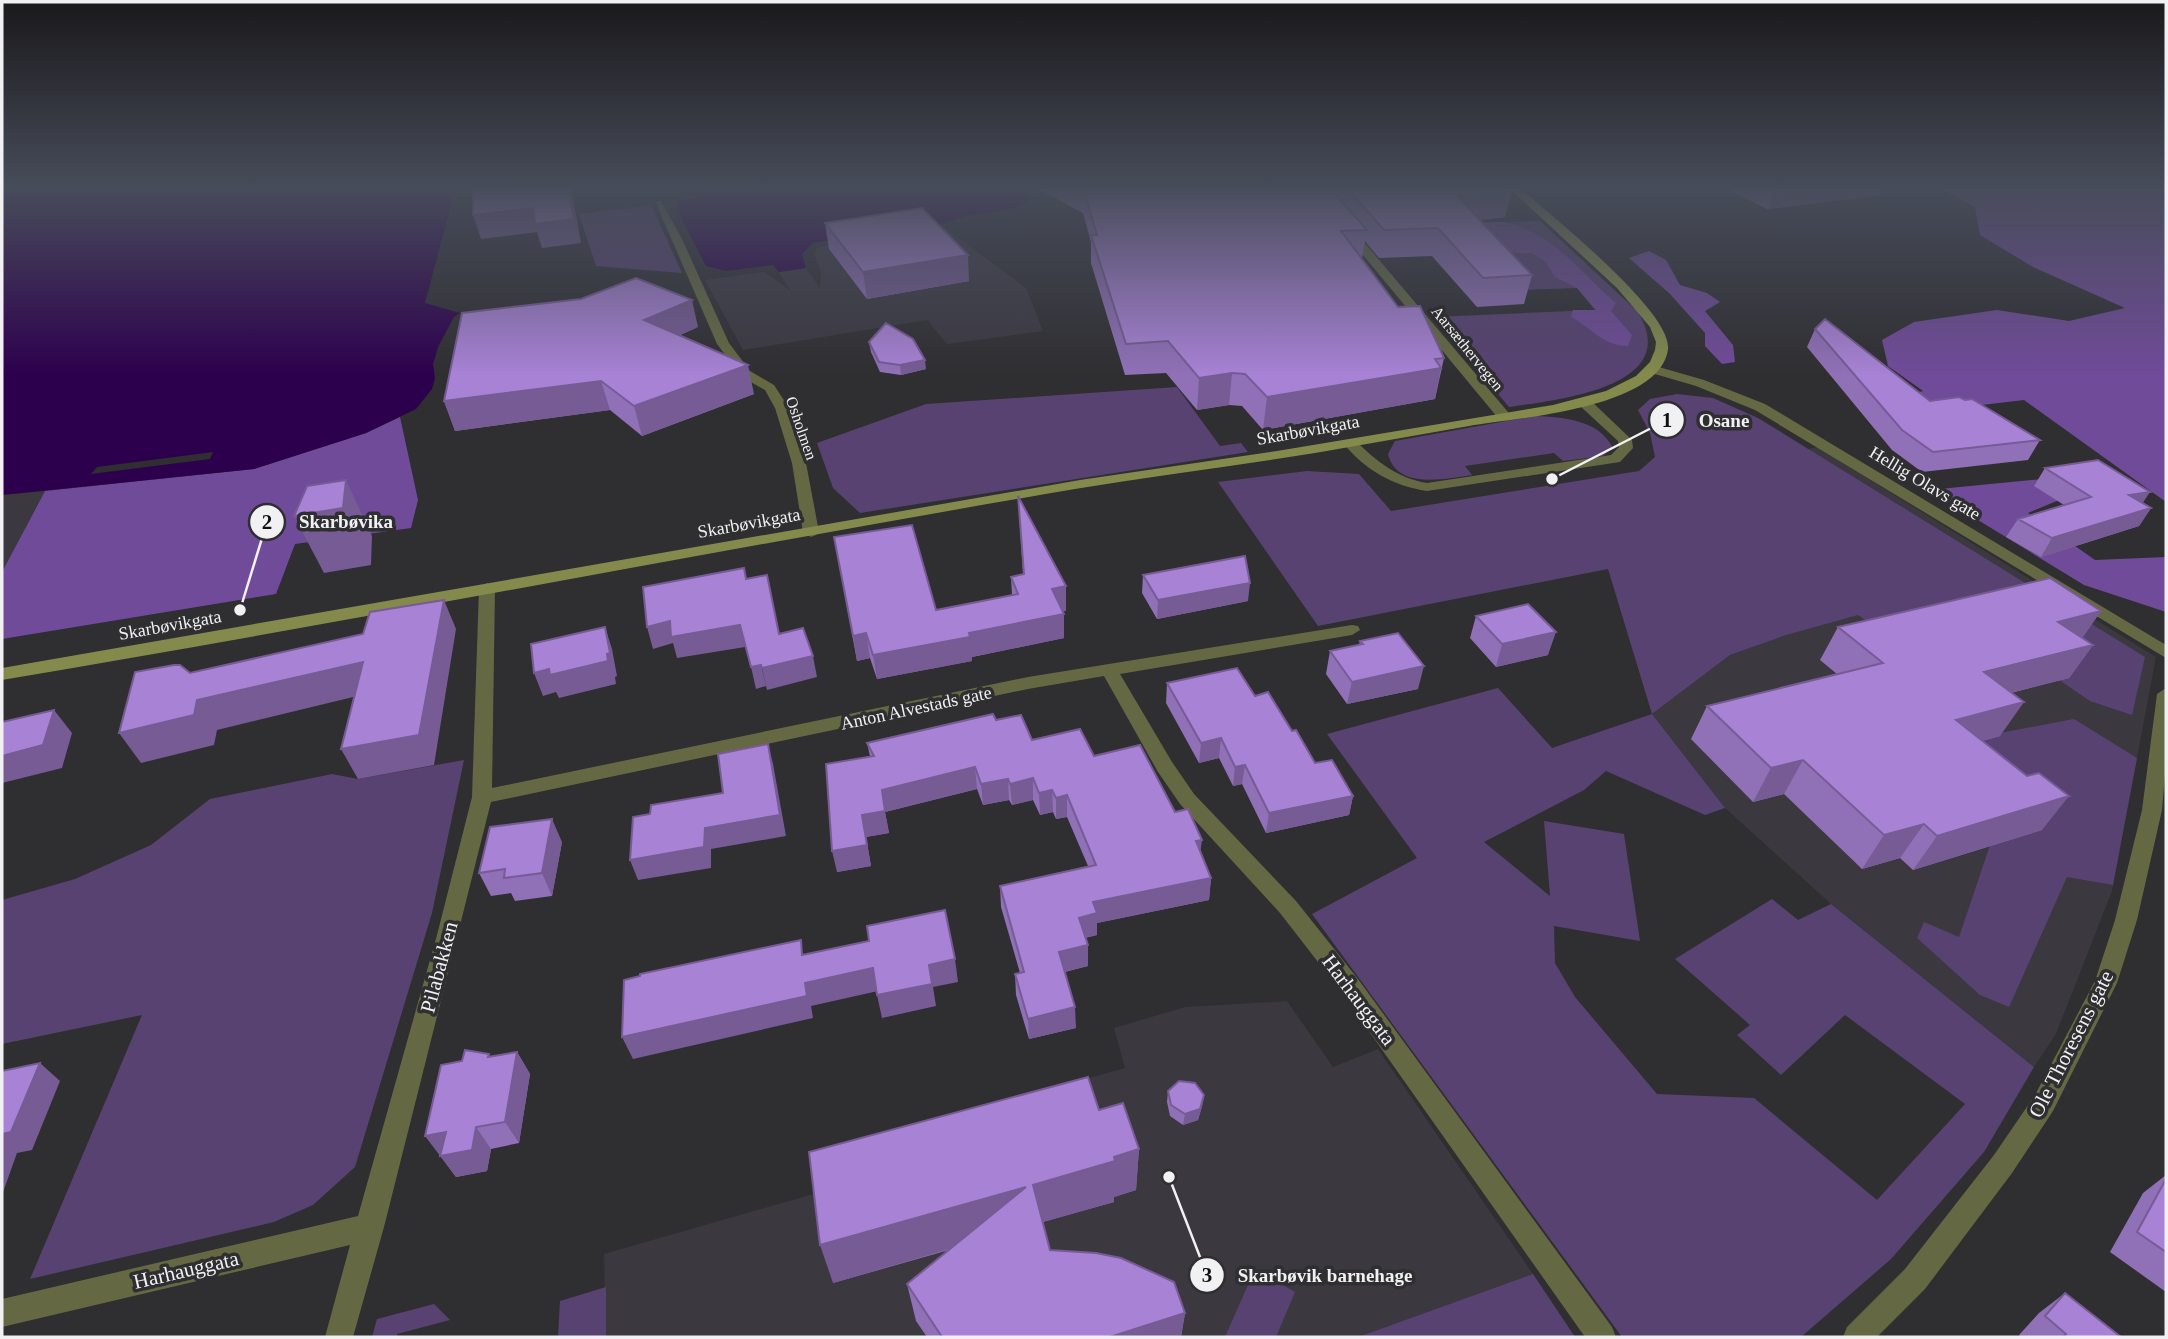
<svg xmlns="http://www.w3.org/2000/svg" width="2168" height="1339" font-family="'Times New Roman',serif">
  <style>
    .built { fill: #3b3840 }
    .green { fill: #584272 }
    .forest { fill: #704b99 }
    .water { fill: #2d004e }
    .pier { fill: #2f2e31 }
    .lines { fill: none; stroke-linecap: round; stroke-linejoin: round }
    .minor { fill: #656943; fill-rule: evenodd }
    .secondary { fill: #838a4c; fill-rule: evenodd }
    .wall { fill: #9070b7 }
    .shaded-wall { fill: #765b95 }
    .building { fill: #a882d5; stroke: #765b95; stroke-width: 2 }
    .labels { text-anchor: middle; stroke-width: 7; stroke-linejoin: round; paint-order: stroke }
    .far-street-label { font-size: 16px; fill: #f1f0f2; stroke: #2f2e31 }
    .street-label { font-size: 18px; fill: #f1f0f2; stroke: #2f2e31 }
    .near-street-label { font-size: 21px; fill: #f1f0f2; stroke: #2f2e31 }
    .leader { fill: none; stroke: #f1f0f2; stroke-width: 2.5 }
    .callout-dot { fill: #f1f0f2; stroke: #2f2e31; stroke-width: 2.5 }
    .mark-label { font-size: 21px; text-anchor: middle; font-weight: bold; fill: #111 }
    .callout-label { font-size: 19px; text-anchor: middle; font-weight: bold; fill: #f1f0f2; stroke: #2f2e31; stroke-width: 7; stroke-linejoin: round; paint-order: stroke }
  </style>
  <rect width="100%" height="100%" fill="#2f2e31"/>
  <path class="built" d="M945 228 1026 288 1043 331 947 344 927 320 743 350 705 280 764 272 791 291 779 272 806 268 820 288 821 270 814 254 818 247Z
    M1817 447 2156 657 2112 891 2056 1034 2034 1067 1831 904 1725 808 1652 714 1730 655 1785 635 1788 454Z
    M45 491 40 500 2 572V495Z
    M1287 1001 1333 1067 1378 1049 1533 1274 1358 1337H606L604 1254 921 1163 915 1127 1125 1068 1114 1028 1185 1007Z"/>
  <path class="green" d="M651 205 682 273 596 266 579 214Z
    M1540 221 1637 311C1686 387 1556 400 1509 407L1433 317 1595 310 1577 288 1502 291 1468 223Z
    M1177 387 1220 446 1241 443 1248 452 860 513 833 488 817 443 926 404Z
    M1677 394 1713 398 1758 418 2145 657 2132 715 2090 701 2024 656 1895 642 1858 615 1786 635 1730 655 1652 714 1725 808 1705 815 1606 771 1584 790 1484 842 1550 896 1544 821 1624 834 1640 941 1554 926 1555 963 1575 997 1657 1094 1754 1098 1877 1200 1965 1104 1845 1015 1781 1075 1737 1035 1750 1025 1675 959 1772 899 1798 920 1831 904 2034 1067 1984 1152 1891 1259 1801 1337H1622L1312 914 1417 858 1327 734 1498 688 1552 748 1652 714 1608 569 1318 626 1218 482 1307 471 1359 474 1391 511 1639 471 1655 457 1650 433 1638 410 1650 399Z
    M1535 416C1564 417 1599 420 1613 448L1603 456 1563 461 1554 453 1465 466 1472 475C1444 479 1397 490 1388 454L1395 441Z
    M2074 719 2137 758 2113 885 2067 877 2009 1007 1980 995 1917 938 1924 922 1959 937 1990 845 1941 748 2000 733Z
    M464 760 432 913 355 1167 313 1205 274 1222 30 1279 142 1015 2 1044V900L75 879 151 845 210 799 332 774 358 779Z
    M1255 1269 1295 1292 1276 1337H1225Z
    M1533 1274 1575 1337H1358Z
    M606 1287V1337H558L560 1301Z
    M434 1304 450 1320 397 1334V1337H372L377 1319Z"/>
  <path class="forest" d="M1937 187H2166V502L2024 400 1906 414 1890 401 1923 391 1888 366 1882 340 1914 322 1997 310 2069 321 2125 308 2033 267 1980 235 1975 207Z
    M1502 222C1554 232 1578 271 1616 303L1611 311 1632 335 1628 346C1603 346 1592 328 1571 317L1573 310H1596L1577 288 1555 277 1545 261 1531 253H1507L1468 223Z
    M1649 251 1666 260 1680 285 1707 293 1720 302 1705 311 1733 345 1735 362 1722 364 1705 346V333L1670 294 1629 258Z
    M400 417 418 500 411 528 295 544 276 594 2 639V572L45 491 254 469 366 433Z
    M2043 479 2071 495 2028 513 2095 560 2166 557V612L2084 585 1929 490Z"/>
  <path class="water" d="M2 187H456L425 303 460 313 454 317 438 347 433 364 435 378 432 389 416 409 366 433 254 469 2 495Z
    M710 187H1014L1031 200C1011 213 986 211 964 217 951 220 944 225 931 224L813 243 802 254 806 268 779 272 773 265 726 271 706 266 679 214 677 200 694 198Z"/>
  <path class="pier" d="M213 452 210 459 91 474 97 467Z"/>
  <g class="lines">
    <path class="minor" d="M655 201H661L682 239 729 343 750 371 774 385 789 408 806 463 819 532 816 535 811 537 803 532 792 463 775 408 765 390 742 377 717 344Z
      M1344 228H1352L1508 412V418H1498L1344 232Z
      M1652 365 1704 380 1765 404 2166 645V658L1755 410 1696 386 1648 372V366Z
      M1584 398 1589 399 1632 440 1633 448 1620 462 1427 491C1393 486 1365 470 1343 443L1345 440H1355C1376 461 1397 478 1427 483L1611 455 1619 447 1618 441 1579 405 1578 402Z
      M487 583 495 588 492 788 1028 677 1352 625 1358 626 1360 630 1352 635 1120 674 1172 762 1194 794 1296 901 1358 979 1612 1327 1616 1337H1585L1342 993 1280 913 1180 804 1158 772 1104 676 1028 689 491 802 384 1227 353 1337H325L350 1245 2 1327V1299L358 1216 437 935 472 797 479 588Z
      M2166 688V762L2162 810 2137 920 2117 983 2053 1111 2012 1173 1925 1289 1877 1337H1843L1847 1327 1905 1269 1994 1155 2035 1095 2095 981 2115 920 2142 810 2157 694Z"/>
    <path class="secondary" d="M1508 187H1518C1548 213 1672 311 1668 349 1661 409 1514 418 1469 426 1418 435 1367 444 1315 453 1235 466 1155 476 1075 489 717 550 360 620 2 680V668L1080 480 1277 451 1553 405 1606 391 1636 376 1650 362 1655 350 1656 342 1650 327 1617 288Z"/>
  </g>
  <path class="wall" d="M1035 187H1508L1505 217 1479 220 1532 275 1524 304 1477 307 1432 256 1379 258 1365 241 1362 258 1398 307 1444 358 1435 399 1263 430 1242 406 1229 405 1197 410 1166 373 1125 375 1091 263V242L1083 213Z
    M1723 187H1883L1880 195 1767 209Z
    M825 223 969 281 867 299 829 249Z
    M698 327 680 335 754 394 642 436 610 410 455 431 444 401Z
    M1815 329 1930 401 2040 440 2028 460 1922 472 1892 450 1807 347Z
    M869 342 926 369 901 375 880 372 871 352Z
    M2045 468 2142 503 2151 508 2139 526 2041 557 2006 537 2018 519 2064 505 2034 486Z
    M1018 496 1066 611H1063L1064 638 972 657V661L877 679 870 658 857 661 834 537 936 610 1012 595 1011 577 1023 574Z
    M1143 575 1248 601 1157 619 1142 593Z
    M2101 611 2082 638 2093 645 2069 678 2011 693 2000 736 1982 741 2042 830 1913 870 1900 858 1862 869 1784 794 1753 802 1691 739 1707 706 1837 674 1820 660 1838 627Z
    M1476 616 1548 655 1496 667 1470 638Z
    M1360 641 1418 689 1347 704 1326 674 1330 651 1359 645Z
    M1167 683 1255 696 1292 731 1315 763 1353 796 1349 815 1266 833 1242 784 1233 786 1219 758 1199 763 1166 703Z
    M996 720 1032 740 1094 756 1175 812 1200 852 1211 878 1209 900 1097 923V935L1085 938 1088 945V966L1065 972 1076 1028 1029 1039 1016 995 1015 974 1020 973 1001 907 1000 886 1088 866 1067 817 1056 819 1053 812 1040 815 1033 800 1012 805 1009 800 983 805 977 789 885 812 889 833 866 837 871 866 837 872 870 756 867 743Z
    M562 842 552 896 515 901 511 893 491 896 479 873Z
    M517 1052 530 1074 519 1143 491 1149 487 1171 456 1177 442 1158H441L490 1057Z
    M1168 1091 1204 1095 1202 1106 1198 1120 1183 1125 1170 1116 1167 1102Z
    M1099 1110 1139 1149 1136 1190 1114 1197V1202L1043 1222 1050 1250 1185 1313 1181 1337H927L916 1321 907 1284 949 1250 833 1283Z
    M2166 1175V1292L2110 1252 2143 1193Z
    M2065 1293 2121 1337H2021L2019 1335 2039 1313Z"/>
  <path class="shaded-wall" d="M569 187H571L581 243 542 248 537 232 481 239 473 215Z
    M1775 187H1883L1880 195 1767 209Z
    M1512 191 1505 217 1451 222 1456 195Z
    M968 255 969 281 867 299 863 272Z
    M692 300 698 327 651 348 644 320Z
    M925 360 926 369 901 375 900 365Z
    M748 365 754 394 642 436 634 406Z
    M1441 368 1435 399 1263 430 1267 397Z
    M1232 373 1229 405 1197 410 1199 378Z
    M601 381 610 410 455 431 444 401Z
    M346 480 372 536 371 565 324 573 294 516Z
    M2150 492 2138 510 2129 495Z
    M2151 508 2139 526 2041 557 2052 538Z
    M1250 583 1248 601 1157 619 1158 600Z
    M1066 586V611L1052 613V589Z
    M444 600 456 629 434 765 358 779 341 749Z
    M2101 611 2078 644 2058 622Z
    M1064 614V638L972 657V661L877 679 873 655 969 633Z
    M670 621 740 625 745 647 677 658 673 643 653 649 647 627Z
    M605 627 612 649 617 676 615 677 616 684 559 698 556 692 543 696 534 673Z
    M1556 632 1548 655 1496 667 1502 644Z
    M866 633 870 658 857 661 853 636Z
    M2093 645 2069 678 1962 705 1984 672Z
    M813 656 817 677 767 690 762 668Z
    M363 662 378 691 217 730 214 745 141 763 119 733 197 700Z
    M761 665 766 686 756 689 751 667Z
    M1424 666 1418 689 1347 704 1352 682Z
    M2024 702 2000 736 1934 753 1956 720Z
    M54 710 72 733 62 768 2 783V756Z
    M1221 738 1219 758 1199 763 1201 743Z
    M768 744 773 764 786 836 711 849V868L638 880 630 860 705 828Z
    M1803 760 1784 794 1753 802 1771 768Z
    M1245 765 1242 784 1233 786 1235 767Z
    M975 767 977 789 885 812 889 833 866 837 871 866 837 872 832 851 882 790Z
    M1033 778V800L1012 805 1010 784Z
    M1008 779 1009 800 983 805 981 784Z
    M1052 790 1053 812 1040 815 1039 793Z
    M1067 795V817L1056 819V798Z
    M1353 796 1349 815 1266 833 1269 813Z
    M2069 796 2042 830 1913 870 1937 836Z
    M552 819 562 842 552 896 542 873Z
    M1924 824 1900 858 1862 869 1884 835Z
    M1202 840 1199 862 1196 841Z
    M1211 878 1209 900 1097 923V935L1079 939V918L1093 902Z
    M1088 945V966L1059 973V952Z
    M955 959 958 982 933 987 936 1006 882 1018 877 995 929 965Z
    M873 968 878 991 811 1006 813 1018 633 1059 622 1037 805 983Z
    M1075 1007 1076 1028 1029 1039 1028 1019Z
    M517 1052 530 1074 519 1143 505 1122Z
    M40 1063 60 1081 32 1150 17 1153 2 1195V1134Z
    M1204 1095 1202 1106 1198 1120 1183 1125 1185 1114Z
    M476 1127 491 1149 487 1171 456 1177 425 1136Z
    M1139 1149 1136 1190 1114 1197V1202L1035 1224 1033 1185 1114 1157Z
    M1026 1187 1028 1226 833 1283 820 1245Z
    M1185 1313 1181 1337H1110Z"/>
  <path class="building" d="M473 187H569L574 219 535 224 533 208 473 215Z
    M1083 187H1329L1367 230 1341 231 1398 307 1420 306 1444 358 1435 359 1441 368 1267 397 1245 374 1232 373 1199 378 1168 341 1126 344 1091 235H1097Z
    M1346 187H1508L1512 191 1456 195 1532 275 1483 278 1438 228 1384 230Z
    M922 208 968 255 863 272 825 223Z
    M636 278 692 300 644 320 748 365 634 406 601 381 444 401 462 313 581 299Z
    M1825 319 1930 401 1959 397 1965 400 1972 399 2040 440 1933 452 1902 430 1815 329Z
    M886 323 913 339 925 360 900 365 879 362 869 342Z
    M2098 460 2150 492 2129 495 2151 508 2052 538 2018 519 2091 497 2045 468Z
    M346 480 343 508 294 516 307 486Z
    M1018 496 1066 586 1052 589 1064 614 969 633 970 637 873 655 866 633 853 636 834 537 912 525 936 610 1018 594 1011 577 1024 574Z
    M1245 556 1250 583 1158 600 1143 575Z
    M744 568 746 579 767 575 779 634 803 628 813 656 762 668 761 665 751 667 740 625 671 637 670 621 647 627 643 587Z
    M2050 578 2101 611 2058 622 2093 645 1984 672 2024 702 1956 720 2027 776 2039 773 2069 796 1937 836 1924 824 1884 835 1803 760 1771 768 1707 706 1883 663 1838 627Z
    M444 600 419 735 341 749 363 662 197 700 194 715 119 733 135 672 174 665H180L190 673 363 634 370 612Z
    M1528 604 1556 632 1502 644 1476 616Z
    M605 627 610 653 607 654 608 661 550 675 549 669 534 673 531 644Z
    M1398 633 1424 666 1352 682 1330 651 1363 644 1360 641Z
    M1237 668 1255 696 1268 692 1292 731 1296 730 1315 763 1332 760 1353 796 1269 813 1245 765 1235 767 1221 738 1201 743 1167 683Z
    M54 710 43 745 2 756V722Z
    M993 714 996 720 1021 715 1032 740 1080 729 1094 756 1140 745 1175 812 1188 809 1202 840 1196 841 1211 878 1093 902 1097 913 1079 918 1088 945 1059 952 1075 1007 1028 1019 1015 974 1024 972 1000 886 1096 865 1067 795 1056 798 1052 790 1039 793 1033 778 1010 784 1008 779 981 784 975 767 882 790 885 811 862 815 867 845 832 851 826 764 874 756 867 743Z
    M768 744 780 815 705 828 704 847 630 860 633 817 650 814 651 805 723 793 718 754Z
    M552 819 542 873 504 878 505 869 479 873 490 827Z
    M945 910 955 959 929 965 932 984 877 995 873 968 805 983 807 996 622 1037 624 980 640 976V974L801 940 802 955 869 941 867 926Z
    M465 1050 489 1054 488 1057 517 1052 505 1122 476 1127 472 1150 440 1156 446 1132 425 1136 441 1065 462 1061Z
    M40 1063 11 1132 2 1134V1071Z
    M1088 1077 1099 1110 1123 1103 1139 1149 1114 1157 1115 1161 1033 1185 1050 1250 1096 1253 1121 1258 1174 1282 1185 1313 1110 1337H942L907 1284 1026 1187 820 1245 809 1152Z
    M1179 1081 1195 1083 1204 1095 1200 1109 1185 1114 1171 1105 1168 1091Z
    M2166 1179V1252L2137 1232Z
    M2065 1293 2121 1337H2063L2066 1334 2045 1316Z"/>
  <linearGradient id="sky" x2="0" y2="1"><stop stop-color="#1a191b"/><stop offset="0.5" stop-color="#474c5a"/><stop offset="1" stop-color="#474c5a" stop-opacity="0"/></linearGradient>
  <rect width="2168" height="375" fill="url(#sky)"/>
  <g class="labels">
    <g class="far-street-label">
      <text transform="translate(1468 348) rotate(51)" y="6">Aarsæthervegen</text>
      <text transform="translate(802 428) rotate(71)" y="6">Osholmen</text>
    </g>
    <g class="street-label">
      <text transform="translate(1308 430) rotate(-10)" y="6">Skarbøvikgata</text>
      <text transform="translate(1925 483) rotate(31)" y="6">Hellig Olavs gate</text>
      <text transform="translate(749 523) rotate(-10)" y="6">Skarbøvikgata</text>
      <text transform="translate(170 625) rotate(-10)" y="6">Skarbøvikgata</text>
      <text transform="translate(916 708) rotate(-12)" y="6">Anton Alvestads gate</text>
    </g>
    <g class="near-street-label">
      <text transform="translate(439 967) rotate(-75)" y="7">Pilabakken</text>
      <text transform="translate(1359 1000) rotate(53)" y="7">Harhauggata</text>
      <text transform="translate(2071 1044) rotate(-63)" y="7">Ole Thoresens gate</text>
      <text transform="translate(186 1270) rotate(-13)" y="7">Harhauggata</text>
    </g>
  </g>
  <path class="leader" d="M1552 479L1667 420M240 610L267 522M1169 1177L1207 1275"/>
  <g class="callout-dot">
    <circle cx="1552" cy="479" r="7"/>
    <circle cx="240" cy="610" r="7"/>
    <circle cx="1169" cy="1177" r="7"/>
    <circle cx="1667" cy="420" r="18"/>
    <circle cx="267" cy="522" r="18"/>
    <circle cx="1207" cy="1275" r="18"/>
  </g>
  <g class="mark-label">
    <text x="1667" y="427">1</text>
    <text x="267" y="529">2</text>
    <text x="1207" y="1282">3</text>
  </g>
  <g class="callout-label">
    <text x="1724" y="427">Osane</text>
    <text x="346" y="528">Skarbøvika</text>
    <text x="1325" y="1282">Skarbøvik barnehage</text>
  </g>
  <rect width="2168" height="1339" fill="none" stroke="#f1f0f2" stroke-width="7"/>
</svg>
